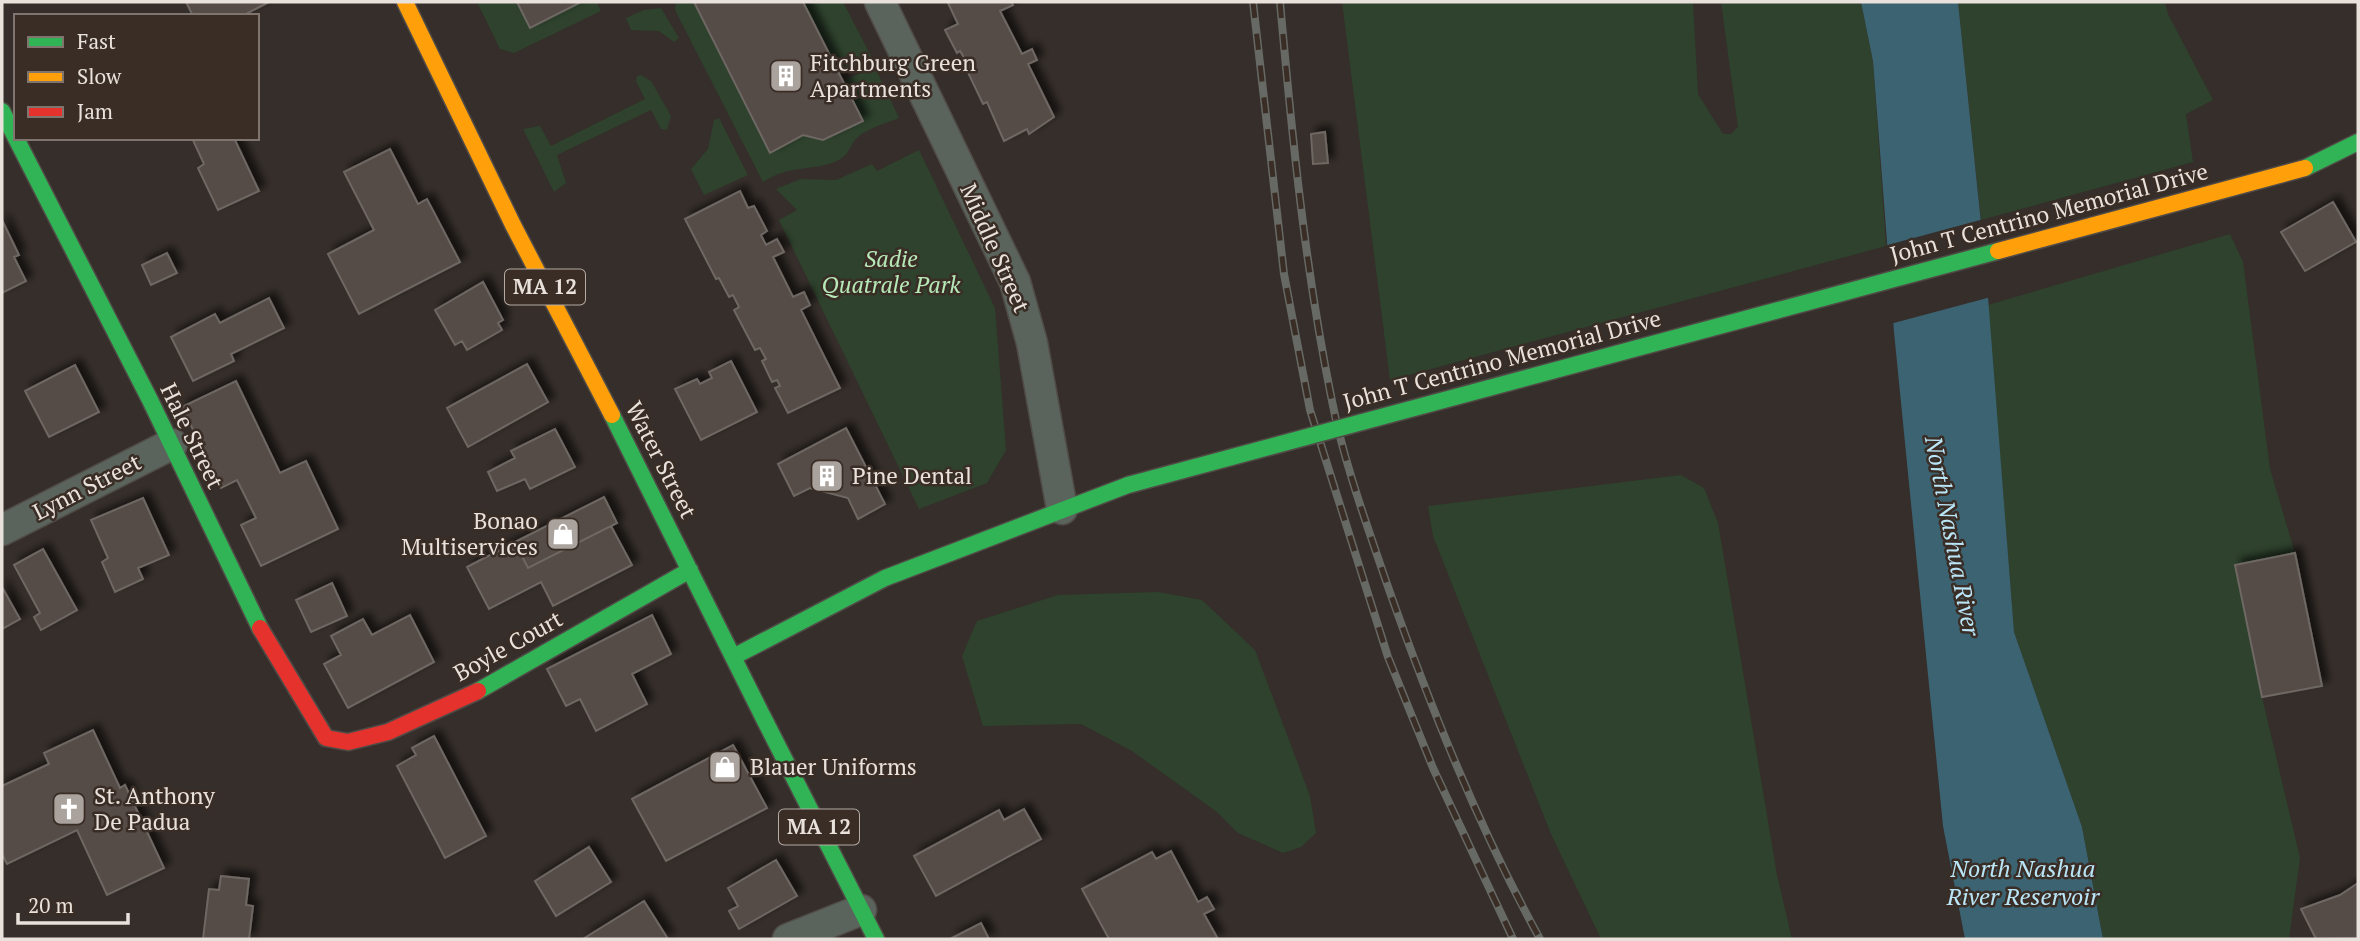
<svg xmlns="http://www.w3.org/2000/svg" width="2360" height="941" font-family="'PT Serif',serif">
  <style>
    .green { fill: #2e422d }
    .water { fill: #3c6372 }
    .pier { fill: #352e2a }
    .building { fill: #554b47; stroke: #6e6764; stroke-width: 2; filter: url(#shadow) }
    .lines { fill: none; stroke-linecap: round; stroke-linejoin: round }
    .street-casing { stroke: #514b47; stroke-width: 33 }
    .fast-casing { stroke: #514b47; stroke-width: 19 }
    .slow-casing { stroke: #514b47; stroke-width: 19 }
    .jam-casing { stroke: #514b47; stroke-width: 19 }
    .street { stroke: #5a635c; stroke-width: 30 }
    .fast { stroke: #30b455; stroke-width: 16 }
    .slow { stroke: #ff9f0a; stroke-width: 16 }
    .jam { stroke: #e5322d; stroke-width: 16 }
    .rail-casing { stroke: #676965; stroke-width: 8 }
    .rail { stroke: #392d25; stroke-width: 5; stroke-dasharray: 16; stroke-linecap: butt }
    .fast-bridge-casing { stroke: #514b47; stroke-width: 19; stroke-linecap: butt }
    .slow-bridge-casing { stroke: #514b47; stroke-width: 19; stroke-linecap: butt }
    .fast-bridge { stroke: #30b455; stroke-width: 16 }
    .slow-bridge { stroke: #ff9f0a; stroke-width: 16 }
    .labels { text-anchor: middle; stroke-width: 5; stroke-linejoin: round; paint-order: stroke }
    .shield { fill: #392d25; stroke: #b4aba4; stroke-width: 2 }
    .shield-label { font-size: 21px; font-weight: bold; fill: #e9e1db }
    .poi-label { font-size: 23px; fill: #e9e1db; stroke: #392d25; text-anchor: start }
    .street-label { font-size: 23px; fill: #e9e1db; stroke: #392d25 }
    .park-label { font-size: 23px; font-style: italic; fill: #b7e9b8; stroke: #392d25 }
    .water-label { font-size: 24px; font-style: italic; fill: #bae5f7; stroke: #392d25 }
  </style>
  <defs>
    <filter id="shadow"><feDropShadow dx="6" dy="-6" stdDeviation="3.5" flood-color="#0009"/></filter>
  </defs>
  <rect width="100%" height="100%" fill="#352e2a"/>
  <path class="green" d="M477 2H517L531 28 581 2H597L601 11 514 53 500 49Z
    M676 2H694L770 153 803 135 824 140 863 122 843 81 875 67 899 118C887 123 868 128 858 137 849 145 850 155 837 161 811 172 790 164 763 182L675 10Z
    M803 2H843L872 58 839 74Z
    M1342 2H1693L1698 94 1723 134H1731L1738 127 1721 2H1861L1873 61 1886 246 1390 380Z
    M1958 2H2165L2168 14 2213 100 2186 114 2193 162 1981 220Z
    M661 8 679 38 674 42 659 31 631 30 626 18 644 10Z
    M641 75 651 81 671 116 667 130 661 129 651 110 557 155 566 183 554 192 523 129 540 126 551 146 645 99 636 81 637 76Z
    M719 118 748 175 704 195 691 169 708 149 714 120Z
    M919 150 995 308 1006 450 987 483 919 509 779 220 797 210 776 189 801 179 836 180 872 164 877 171Z
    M2230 234 2243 262 2270 469 2295 553 2235 566 2262 697 2300 858 2289 939H2103L2082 827 2014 632 1988 305Z
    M1681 475 1704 488 1718 523 1777 875 1792 939H1601L1551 834 1433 536 1428 506Z
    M1158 592 1202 600 1255 650 1310 796 1316 833 1301 847 1283 853 1238 833 1217 812 1132 751 1081 724 983 726 962 656 977 621 1058 595Z"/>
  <path class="water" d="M1861 2H1958L1986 271 2014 632 2082 827 2103 939H1965L1943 826 1894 332 1873 61Z"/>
  <path class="pier" d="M1984 219 1991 297 1890 324 1884 246Z"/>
  <path class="building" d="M186 2H269L242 16H193Z
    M517 2H581L530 28Z
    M694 2H803L863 121 823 140 803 135 770 153Z
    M1011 2 1013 5 1000 11 1022 54 1032 49 1037 60 1028 64 1054 117 1029 134 1027 129 1004 141 987 102 983 104 963 62 966 61 960 51 957 53 945 30 958 24 948 3 950 2Z
    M1325 132 1328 163 1313 164 1311 134Z
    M192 138H234L259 191 218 210 198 168 204 164Z
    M390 149 418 204 427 199 460 262 359 314 328 254 374 230 344 172Z
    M740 191 748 208 754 206 767 231 761 235 766 245 777 239 784 252 773 257 793 297 804 292 810 305 801 310 840 388 788 413 775 388 780 386 777 380 772 382 762 361 766 359 760 348 755 350 734 310 739 307 733 295 729 297 719 278 716 279 685 219Z
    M2333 202 2356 242 2305 271 2281 232Z
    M2 220 19 255 14 257 26 281 2 293Z
    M167 253 177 273 151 285 142 265Z
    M483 282 503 320 498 323 502 330 467 350 462 341 455 345 435 310Z
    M269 298 284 328 231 354 234 361 193 381 171 337 215 314 220 323Z
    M731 361 757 412 701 440 675 389 697 379 700 384 712 378 709 372Z
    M527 364 548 402 468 447 447 408Z
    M75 365 99 412 49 437 25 391Z
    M236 381 280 473 306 461 338 529 261 566 241 525 256 518 237 480 221 488 182 407Z
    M846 428 885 504 858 519 848 498 810 488 794 496 778 464Z
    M555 429 575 467 530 489 525 479 497 491 488 472 515 458 511 451Z
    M604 497 617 523 528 568 515 542Z
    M143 498 169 555 138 568 143 579 115 592 102 562 108 558 91 520Z
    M611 526 632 565 553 606 541 582 489 609 467 567 515 542 528 568Z
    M43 549 77 610 41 630 34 617 40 613 14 565Z
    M2295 553 2322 686 2262 697 2235 565Z
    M332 583 347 616 311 632 296 600Z
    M2 587 20 619 2 629Z
    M410 615 434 662 348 708 324 664 341 655 331 636 363 619 372 635Z
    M652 615 671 654 632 674 647 704 596 731 580 699 566 706 547 669Z
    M93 730 120 788 125 785 164 868 107 895 77 830 7 864 2 854V786L49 764 44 753Z
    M434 736 486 836 445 858 397 766 416 755 412 748Z
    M733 745 767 808 666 861 632 799Z
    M1024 809 1041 839 936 896 914 856 999 810 1004 820Z
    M589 847 611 882 556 916 535 881Z
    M1171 851 1198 902 1207 897 1214 909 1204 914 1218 939H1109L1082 889 1152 852 1156 859Z
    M776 860 797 896 739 929 729 911 738 906 728 888Z
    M221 876 249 879 246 905 253 906 249 939H203L209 889 219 890Z
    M2358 883V938L2316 939 2301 909 2340 895Z
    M644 901 668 939H583Z
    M981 923 989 939H950Z"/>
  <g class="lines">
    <defs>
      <path id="street" d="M880 2 1015 282 1032 343 1062 509
        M2 530 172 444
        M788 939 861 910"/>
      <path id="fast" d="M2 111 150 400 260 628
        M2305 168 2358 142
        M612 415 733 657
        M478 691 690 570
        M762 715 733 657 885 578 1128 485
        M762 715 876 939"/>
      <path id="slow" d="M405 2 513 225 612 415"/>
      <path id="jam" d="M260 628 326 738 348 742 388 732 478 691"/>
    </defs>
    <use href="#street" class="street-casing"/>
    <use href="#fast" class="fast-casing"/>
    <use href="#slow" class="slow-casing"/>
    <use href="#jam" class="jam-casing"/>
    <use href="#street" class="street"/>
    <use href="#fast" class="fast"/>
    <use href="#slow" class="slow"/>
    <use href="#jam" class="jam"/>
    <defs>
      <path id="rail" d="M1253 2 1284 274 1310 410 1388 657 1433 768 1513 939
        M1280 2C1292 136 1305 269 1332 401 1344 463 1367 525 1387 584 1430 706 1478 826 1540 939"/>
    </defs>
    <use href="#rail" class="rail-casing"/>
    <use href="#rail" class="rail"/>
    <defs>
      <path id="fast-bridge" d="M1128 485 1998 251"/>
      <path id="slow-bridge" d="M1998 251 2305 168"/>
    </defs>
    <use href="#fast-bridge" class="fast-bridge-casing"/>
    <use href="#slow-bridge" class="slow-bridge-casing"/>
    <use href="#fast-bridge" class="fast-bridge"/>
    <use href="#slow-bridge" class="slow-bridge"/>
  </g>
  <defs>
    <symbol id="building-square" viewBox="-11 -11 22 22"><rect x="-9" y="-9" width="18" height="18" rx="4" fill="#aaa29d" stroke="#392d25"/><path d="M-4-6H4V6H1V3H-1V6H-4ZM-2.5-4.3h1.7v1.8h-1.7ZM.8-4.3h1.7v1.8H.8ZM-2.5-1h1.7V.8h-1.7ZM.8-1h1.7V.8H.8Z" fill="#fff"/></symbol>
    <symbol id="shop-square" viewBox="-11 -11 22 22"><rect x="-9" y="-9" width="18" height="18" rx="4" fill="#aaa29d" stroke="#392d25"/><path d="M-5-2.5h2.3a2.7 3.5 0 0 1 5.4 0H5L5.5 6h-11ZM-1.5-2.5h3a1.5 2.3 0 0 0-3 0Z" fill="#fff"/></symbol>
    <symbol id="church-square" viewBox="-11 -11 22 22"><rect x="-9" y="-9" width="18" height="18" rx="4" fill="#aaa29d" stroke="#392d25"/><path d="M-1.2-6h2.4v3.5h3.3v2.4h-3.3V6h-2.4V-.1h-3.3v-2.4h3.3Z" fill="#fff"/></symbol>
  </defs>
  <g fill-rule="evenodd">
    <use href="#building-square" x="767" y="57" width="38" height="38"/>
    <use href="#building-square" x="808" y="457" width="38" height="38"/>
    <use href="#shop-square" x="544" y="515" width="38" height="38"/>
    <use href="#shop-square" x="706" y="748" width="38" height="38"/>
    <use href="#church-square" x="50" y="790" width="38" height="38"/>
  </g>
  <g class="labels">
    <g class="shield">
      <rect x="505" y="269.5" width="80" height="35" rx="5"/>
      <rect x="779" y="809.5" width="80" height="35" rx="5"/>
    </g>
    <g class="shield-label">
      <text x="545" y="294">MA 12</text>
      <text x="819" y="834">MA 12</text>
    </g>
    <g class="poi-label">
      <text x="810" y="71">Fitchburg Green<tspan x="810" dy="26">Apartments</tspan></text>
      <text x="852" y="484">Pine Dental</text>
      <text x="538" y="529" text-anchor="end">Bonao<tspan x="538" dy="26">Multiservices</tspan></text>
      <text x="750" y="775">Blauer Uniforms</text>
      <text x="94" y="804">St. Anthony<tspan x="94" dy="26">De Padua</tspan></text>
    </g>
    <g class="street-label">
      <text transform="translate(2049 213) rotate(-15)" y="8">John T Centrino Memorial Drive</text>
      <text transform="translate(995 248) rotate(66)" y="8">Middle Street</text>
      <text transform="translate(1502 360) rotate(-15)" y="8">John T Centrino Memorial Drive</text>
      <text transform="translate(192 436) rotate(64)" y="8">Hale Street</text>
      <text transform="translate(661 460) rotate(63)" y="8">Water Street</text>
      <text transform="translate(87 487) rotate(-27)" y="8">Lynn Street</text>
      <text transform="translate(508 646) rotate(-29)" y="8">Boyle Court</text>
    </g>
    <g class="park-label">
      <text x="891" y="267">Sadie<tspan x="891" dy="26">Quatrale Park</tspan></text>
    </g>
    <g class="water-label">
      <text transform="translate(1952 536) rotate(79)" y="8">North Nashua River</text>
      <text x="2023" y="877">North Nashua<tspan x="2023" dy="28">River Reservoir</tspan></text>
    </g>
  </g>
  <rect width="2360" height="941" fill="none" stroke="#e9e1db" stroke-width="7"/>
  <rect x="14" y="14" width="245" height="126" fill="#392d25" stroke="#7f756e" stroke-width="2"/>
  <rect x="28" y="37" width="35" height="10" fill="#30b455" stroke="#7f756e" stroke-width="2"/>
  <text x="77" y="49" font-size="21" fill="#e9e1db">Fast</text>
  <rect x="28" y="72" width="35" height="10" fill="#ff9f0a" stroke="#7f756e" stroke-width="2"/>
  <text x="77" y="84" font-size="21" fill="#e9e1db">Slow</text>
  <rect x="28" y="107" width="35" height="10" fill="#e5322d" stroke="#7f756e" stroke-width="2"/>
  <text x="77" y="119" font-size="21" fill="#e9e1db">Jam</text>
  <path d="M18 913v10h110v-10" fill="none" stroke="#e9e1db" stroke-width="3.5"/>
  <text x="28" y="913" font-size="21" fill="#e9e1db" stroke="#392d25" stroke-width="5" paint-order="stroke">20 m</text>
</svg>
